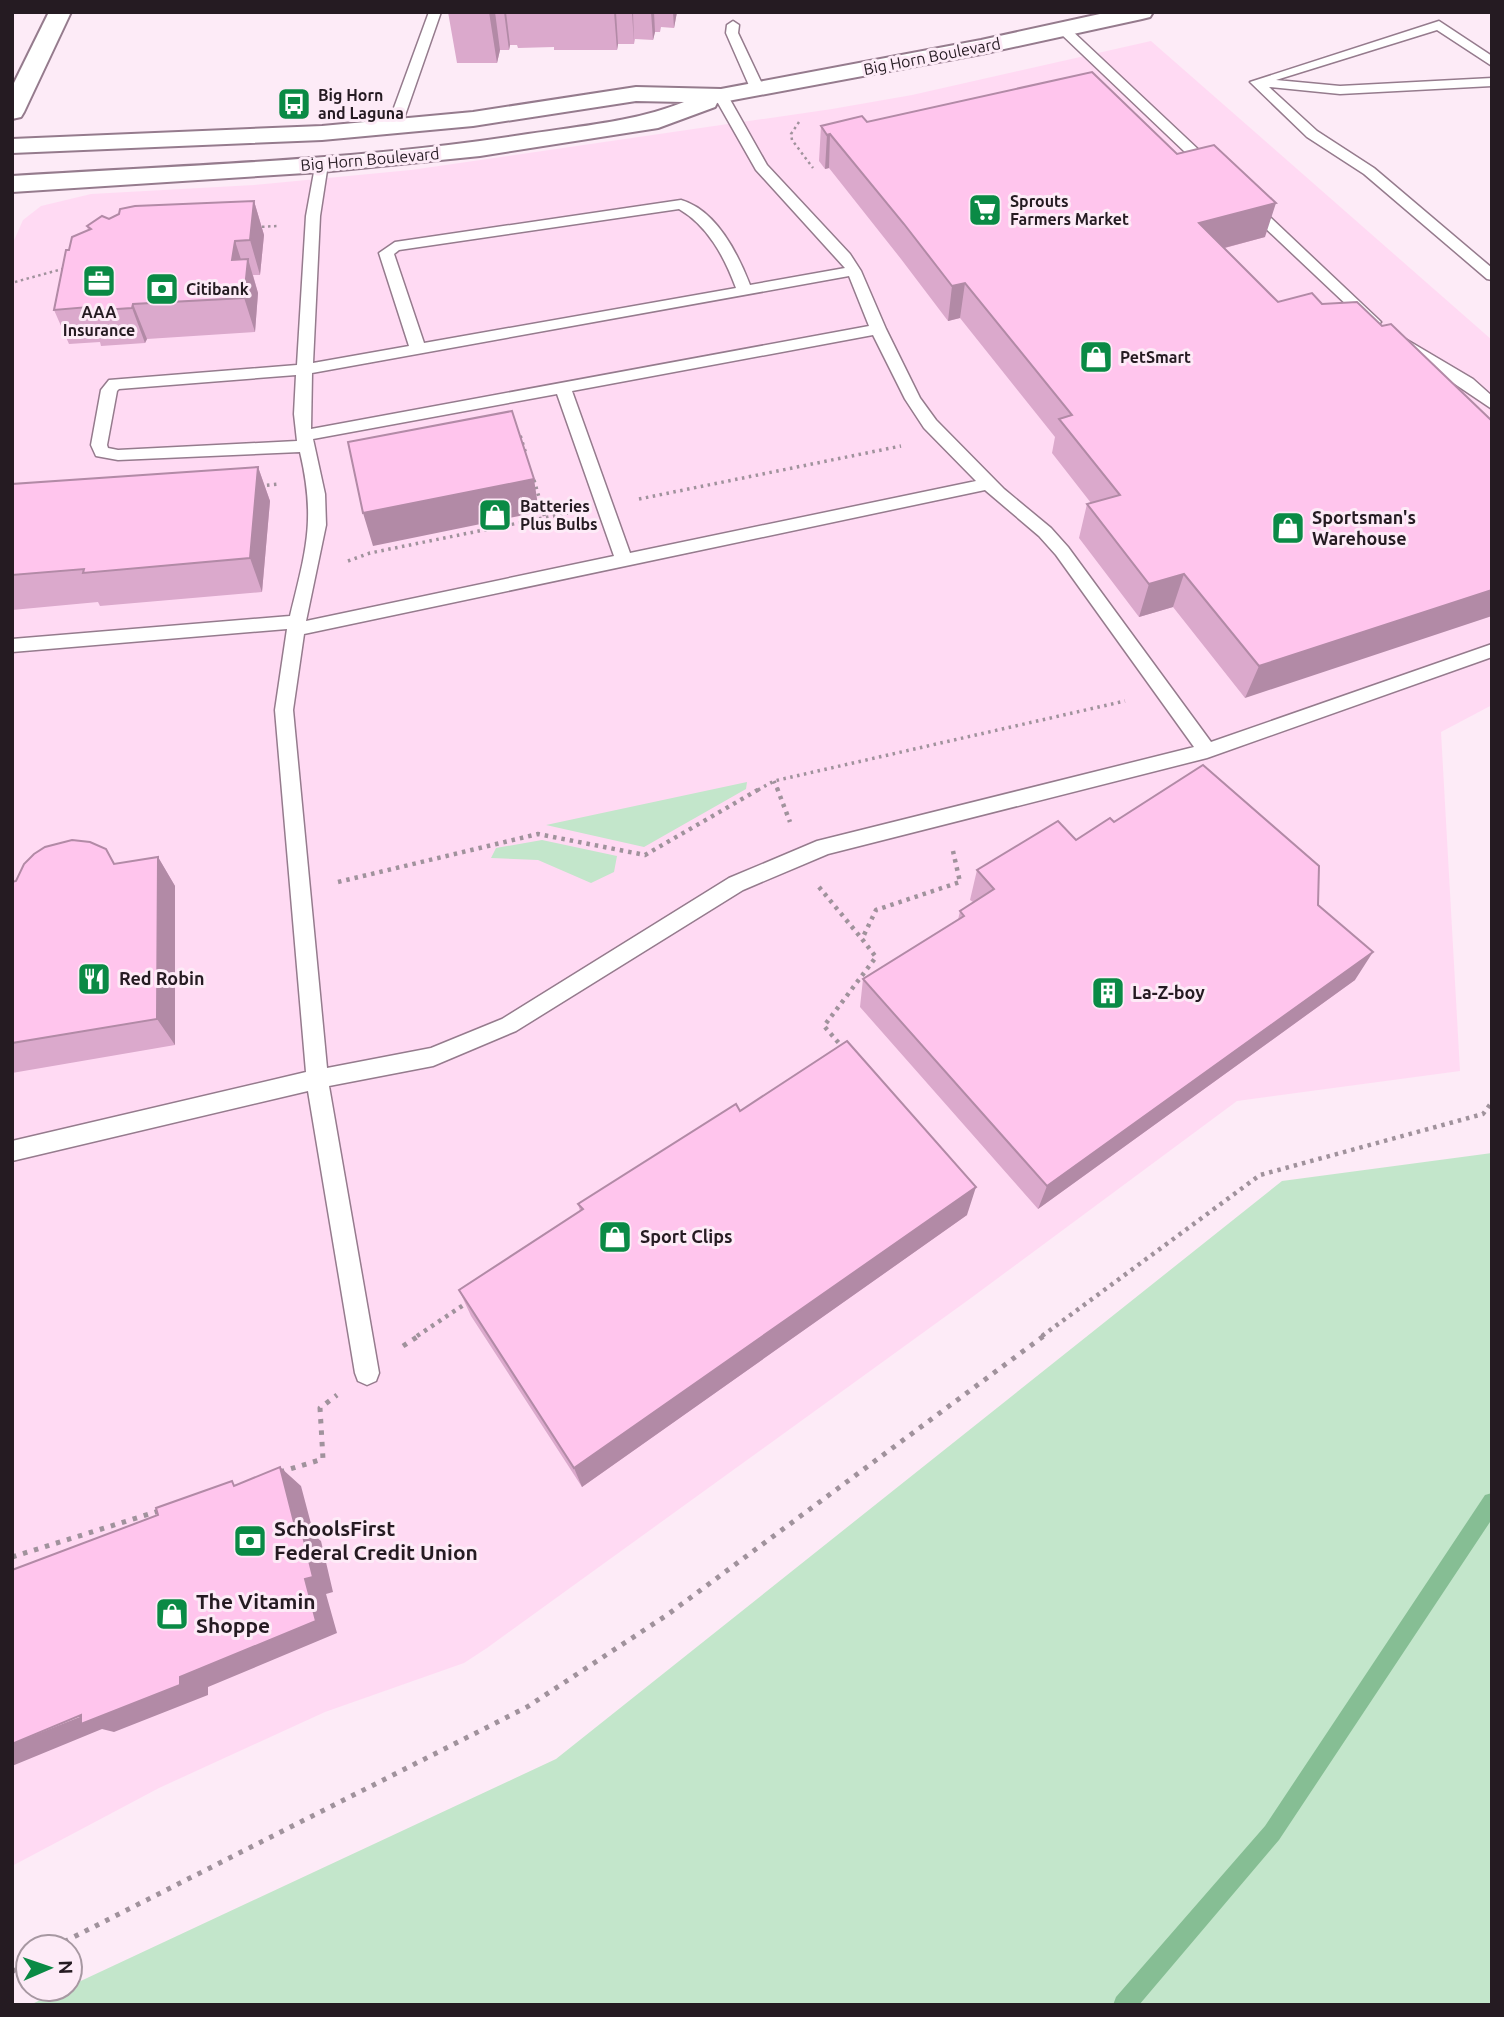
<svg xmlns="http://www.w3.org/2000/svg" width="1504" height="2017" font-family="Ubuntu,sans-serif">
  <style>
    .built { fill: #ffdaf3 }
    .green { fill: #c3e6cb }
    .lines { fill: none; stroke-linecap: round; stroke-linejoin: round }
    .stream { fill: #86be94; fill-rule: evenodd }
    .lane-casing { stroke: #957b8d; stroke-width: 3 }
    .secondary-casing { stroke: #957b8d; stroke-width: 4 }
    .primary-casing { stroke: #957b8d; stroke-width: 4 }
    .path-far3 { stroke: #a0929c; stroke-width: 2.5; stroke-dasharray: 2.5 3.5; stroke-linecap: butt }
    .path-far2 { stroke: #a0929c; stroke-width: 3.5; stroke-dasharray: 2.5 4.5; stroke-linecap: butt }
    .path-far1 { stroke: #a0929c; stroke-width: 4.5; stroke-dasharray: 3.5 5; stroke-linecap: butt }
    .path { stroke: #a0929c; stroke-width: 5; stroke-dasharray: 4.5 7; stroke-linecap: butt }
    .lane { fill: #fff; fill-rule: evenodd }
    .secondary { fill: #fff; fill-rule: evenodd }
    .primary { fill: #fff; fill-rule: evenodd }
    .wall { fill: #dba9cc }
    .shaded-wall { fill: #b28aa6 }
    .building { fill: #ffc5ed; stroke: #b28aa6; stroke-width: 2 }
    .labels { text-anchor: middle; stroke-width: 6; stroke-linejoin: round; paint-order: stroke }
    .far-street-label { font-size: 16px; fill: #251b22; stroke: #fdebf7 }
    .far-poi-label { font-size: 16px; font-weight: bold; fill: #251b22; stroke: #fdebf7; text-anchor: start }
    .poi-label { font-size: 18px; font-weight: bold; fill: #251b22; stroke: #fdebf7; text-anchor: start }
    .near-poi-label { font-size: 21px; font-weight: bold; fill: #251b22; stroke: #fdebf7; text-anchor: start }
  </style>
  <rect width="100%" height="100%" fill="#fdebf7"/>
  <path class="built" d="M1151 41 1492 340V705L1441 732 1460 1071 1237 1101 971 1298 487 1648 464 1663 325 1712 159 1788 12 1866V245L23 220 41 206 91 194 254 185 411 170 832 109 912 95Z"/>
  <path class="green" d="M747 782 746 789 644 847 546 825Z
    M542 840 617 856 614 872 591 883 538 860 491 858 496 848Z
    M1492 1153V2005H30L63 1989H70V1986L556 1759 1282 1181Z"/>
  <g class="lines">
    <path class="stream" d="M1492 1493V1519L1279 1840 1139 2005H1113L1116 1997 1265 1826 1485 1495Z"/>
    <defs>
      <path id="lane" d="M429 12H441L402 124 400 127H390L388 124Z
        M733 21 739 25 738 33 765 90 763 93 758 94 751 90 726 33 727 25Z
        M1439 21 1492 56V66L1437 30 1276 80 1340 86 1492 78V86L1340 94 1269 87 1317 131 1374 168 1492 268V280L1487 279 1364 174 1307 137 1250 82Z
        M1064 26 1068 27 1217 167V173H1207L1060 33V27Z
        M721 92 728 96 767 165 850 254 861 271 886 329 920 398 936 420 1004 489 1051 528 1068 547 1211 742 1492 644V657L1207 758 828 854 743 890 516 1031 433 1066 329 1086 379 1373 376 1381 367 1385 358 1381 355 1373 308 1091 12 1161V1141L306 1072 275 710 287 629 12 652V639L290 616C306 550 316 520 300 452L118 460 96 456 91 445 101 390 109 380 297 365 306 216 316 161H326L328 164 320 216 313 363 409 346 379 253 395 242 681 200C716 210 738 254 750 285L845 268 756 170 714 96ZM679 209C708 226 724 256 736 288L424 343 394 254 399 250ZM849 276 869 326 311 429 312 373ZM873 335 905 399 924 428 976 481 630 553 572 391ZM296 375 294 414 297 441 118 450 108 448 107 445 117 391 119 389ZM557 394 614 556 306 621 326 525 325 494 313 439ZM985 490 1039 536 1056 555 1194 747 817 841 729 878 502 1019 431 1048 327 1068 293 710 304 634Z
        M1249 201 1254 202 1378 319 1381 322 1378 325H1368L1244 208 1242 205Z
        M1402 337 1473 379 1492 396V409L1397 345 1394 342 1397 339Z"/>
      <path id="secondary" d="M1109 12H1153L1150 17 1142 19 981 54 717 103 715 107 658 128 480 156 321 172 12 192V176C184 165 358 161 528 134 580 126 634 122 684 102L636 101 473 126 322 140 12 153V139L322 126 473 112 636 87 721 89 981 40Z"/>
      <path id="primary" d="M49 12H71L24 112 21 117 12 119V87Z"/>
    </defs>
    <use href="#lane" class="lane-casing"/>
    <use href="#secondary" class="secondary-casing"/>
    <use href="#primary" class="primary-casing"/>
    <path class="path-far3" d="M799 122 791 134 792 140 813 168
      M256 227 279 226
      M15 282 66 268"/>
    <path class="path-far2" d="M514 436 520 435 526 454
      M534 480 545 518
      M260 486 279 484
      M639 499 901 446
      M348 561 370 553 568 513
      M774 781 778 790
      M758 790 774 781 1125 701"/>
    <path class="path-far1" d="M777 788 790 822
      M338 882 538 834 645 855 761 788
      M819 887 862 939
      M844 1049 824 1026 876 957 862 939 876 910 960 882 953 851
      M417 1336 468 1302
      M1042 1336 1260 1175 1483 1114 1492 1102"/>
    <path class="path" d="M403 1346 420 1335
      M280 1472 323 1459 320 1408 337 1395
      M12 1557 162 1510
      M54 1947 527 1707 667 1615 1045 1335
      M12 1972 28 1960"/>
    <use href="#lane" class="lane"/>
    <use href="#secondary" class="secondary"/>
    <use href="#primary" class="primary"/>
  </g>
  <path class="wall" d="M448 12H677L674 28 661 27 660 32H655L653 40 635 39 634 44H618L617 50H554V47L518 48 517 45H510L509 50H500L497 63H457Z
    M867 122 1265 237 1225 248 1278 302 1322 304 1382 326 1492 421 1245 698 1173 607 1139 617 1079 538 1087 504 1091 503 1052 453 1055 437 960 318 948 321 901 259 829 168 825 169 819 161 821 126Z
    M254 201 264 235 260 275H253L258 293 255 332 147 339 145 343 101 346 100 342 69 344 54 310 69 250 88 230 87 226 109 219Z
    M258 467 270 501 262 592 100 606 98 602 12 610V484Z
    M1114 822 1318 905 1355 980 1038 1209 860 1007 863 979 958 920 960 911 973 902 970 900 977 870 1076 840Z
    M106 849 115 864 158 857 175 886V1045L12 1073V882Z
    M740 1111 967 1215 582 1487 471 1316 459 1290 580 1211 578 1204Z"/>
  <path class="shaded-wall" d="M489 12H495L500 50 497 63Z
    M504 12H506L510 45 509 50Z
    M614 12H616L618 44 617 50Z
    M632 12H633L634 44Z
    M651 12H654L655 32 653 40Z
    M673 12H677L674 28Z
    M830 134 829 168 825 169 827 135Z
    M254 201 264 235 260 275 250 240Z
    M1276 203 1265 237 1190 257 1199 223Z
    M235 241 246 275 248 259 258 293 255 332 232 260Z
    M965 283 960 318 948 321 952 286Z
    M133 304 147 339 145 343 132 308Z
    M258 467 270 501 262 592 250 558Z
    M534 479 539 512 373 546 363 513Z
    M1184 574 1173 607 1139 617 1149 584Z
    M1492 590V616L1245 698 1259 666Z
    M158 857 175 886V1045L157 1019Z
    M1373 952 1355 980 1038 1209 1047 1186Z
    M976 1187 967 1215 582 1487 574 1468Z
    M280 1467 301 1486 314 1535 321 1541 333 1592 326 1594 337 1633 208 1687V1695L114 1732 102 1729 12 1766V1744L180 1677 305 1579 295 1526Z"/>
  <path class="building" d="M1092 72 1177 154 1214 145 1276 203 1199 223 1278 302 1312 293 1322 304 1357 302 1382 326 1391 324 1492 421V590L1259 666 1184 574 1149 584 1087 504 1120 495 1059 419 1072 415 965 283 952 286 904 224 830 134 827 135 821 126 862 116 867 122Z
    M254 201 250 240 235 241 232 260 248 259 244 298 133 304 132 308 87 311 88 307 54 310 66 250H69L72 237 91 229 87 226 102 216 109 219 119 214 120 209 135 206Z
    M512 411 534 479 363 513 348 442Z
    M258 467 250 558 83 573 84 569 12 575V484Z
    M1203 765 1319 866 1318 905 1373 952 1047 1186 863 979 964 916 960 911 994 889 977 870 1058 821 1076 840 1110 818 1114 822Z
    M72 840 90 842 106 849 114 864 158 857 157 1019 12 1043V882L16 881 24 864 34 854 45 847Z
    M847 1041 976 1187 574 1468 459 1290 583 1209 578 1204 736 1104 740 1111Z
    M280 1467 295 1526 300 1524 313 1577 305 1579 316 1621 180 1677V1685L81 1724V1715L12 1744V1570L158 1515 156 1508 232 1481 234 1486Z"/>
  <defs>
    <symbol id="bus-square" viewBox="-11 -11 22 22"><rect x="-9" y="-9" width="18" height="18" rx="4" fill="#0a8a45" stroke="#fdebf7"/><path d="M-5-6H5V4H4V6H2V4H-2V6H-4V4H-5ZM-3.5-4V0h7V-4ZM-3.5 1.2v1.5H-2V1.2ZM2 1.2v1.5H3.5V1.2Z" fill="#fff"/></symbol>
    <symbol id="supermarket-square" viewBox="-11 -11 22 22"><rect x="-9" y="-9" width="18" height="18" rx="4" fill="#0a8a45" stroke="#fdebf7"/><path d="M-6-5.5h2.5l.6 2H6L4.5 2H-2.5L-4.4-4H-6ZM-1.5 3.2a1.3 1.3 0 1 0 .1 0ZM3 3.2a1.3 1.3 0 1 0 .1 0Z" fill="#fff"/></symbol>
    <symbol id="office-square" viewBox="-11 -11 22 22"><rect x="-9" y="-9" width="18" height="18" rx="4" fill="#0a8a45" stroke="#fdebf7"/><path d="M-6-3h4V-5.5h4V-3h4V5H-6ZM-1-4.5V-3h2v-1.5ZM-6 0V1H6V0Z" fill="#fff"/></symbol>
    <symbol id="bank-square" viewBox="-11 -11 22 22"><rect x="-9" y="-9" width="18" height="18" rx="4" fill="#0a8a45" stroke="#fdebf7"/><path d="M-6-4H6V4H-6ZM0-2.3a2.3 2.3 0 1 0 0 4.6a2.3 2.3 0 1 0 0-4.6Z" fill="#fff"/></symbol>
    <symbol id="shop-square" viewBox="-11 -11 22 22"><rect x="-9" y="-9" width="18" height="18" rx="4" fill="#0a8a45" stroke="#fdebf7"/><path d="M-5-2.5h2.3a2.7 3.5 0 0 1 5.4 0H5L5.5 6h-11ZM-1.5-2.5h3a1.5 2.3 0 0 0-3 0Z" fill="#fff"/></symbol>
    <symbol id="restaurant-square" viewBox="-11 -11 22 22"><rect x="-9" y="-9" width="18" height="18" rx="4" fill="#0a8a45" stroke="#fdebf7"/><path d="M-5-6h1v4h1v-4h1v4h1v-4h1v5L-1.5 .5V6h-2V.5L-5-1ZM5-6V6H3V1.5H1.5Q1.5-4 5-6Z" fill="#fff"/></symbol>
    <symbol id="building-square" viewBox="-11 -11 22 22"><rect x="-9" y="-9" width="18" height="18" rx="4" fill="#0a8a45" stroke="#fdebf7"/><path d="M-4-6H4V6H1V3H-1V6H-4ZM-2.5-4.3h1.7v1.8h-1.7ZM.8-4.3h1.7v1.8H.8ZM-2.5-1h1.7V.8h-1.7ZM.8-1h1.7V.8H.8Z" fill="#fff"/></symbol>
  </defs>
  <g fill-rule="evenodd">
    <use href="#bus-square" x="275" y="85" width="38" height="38"/>
    <use href="#supermarket-square" x="966" y="191" width="38" height="38"/>
    <use href="#office-square" x="80" y="262" width="38" height="38"/>
    <use href="#bank-square" x="143" y="270" width="38" height="38"/>
    <use href="#shop-square" x="1077" y="338" width="38" height="38"/>
    <use href="#shop-square" x="476" y="496" width="38" height="38"/>
    <use href="#shop-square" x="1269" y="509" width="38" height="38"/>
    <use href="#restaurant-square" x="75" y="960" width="38" height="38"/>
    <use href="#building-square" x="1089" y="974" width="38" height="38"/>
    <use href="#shop-square" x="596" y="1218" width="38" height="38"/>
    <use href="#bank-square" x="231" y="1522" width="38" height="38"/>
    <use href="#shop-square" x="153" y="1595" width="38" height="38"/>
  </g>
  <g class="labels">
    <g class="far-street-label">
      <text transform="translate(932 56) rotate(-11)" y="6">Big Horn Boulevard</text>
      <text transform="translate(370 159) rotate(-5)" y="6">Big Horn Boulevard</text>
    </g>
    <g class="far-poi-label">
      <text x="318" y="101">Big Horn<tspan x="318" dy="18">and Laguna</tspan></text>
      <text x="1010" y="207">Sprouts<tspan x="1010" dy="18">Farmers Market</tspan></text>
      <text x="186" y="295">Citibank</text>
      <text x="99" y="318" text-anchor="middle">AAA<tspan x="99" dy="18">Insurance</tspan></text>
      <text x="1120" y="363">PetSmart</text>
      <text x="520" y="512">Batteries<tspan x="520" dy="18">Plus Bulbs</tspan></text>
    </g>
    <g class="poi-label">
      <text x="1312" y="524">Sportsman's<tspan x="1312" dy="21">Warehouse</tspan></text>
      <text x="119" y="985">Red Robin</text>
      <text x="1132" y="999">La-Z-boy</text>
      <text x="640" y="1243">Sport Clips</text>
    </g>
    <g class="near-poi-label">
      <text x="274" y="1536">SchoolsFirst<tspan x="274" dy="24">Federal Credit Union</tspan></text>
      <text x="196" y="1609">The Vitamin<tspan x="196" dy="24">Shoppe</tspan></text>
    </g>
  </g>
  <rect width="1504" height="2017" fill="none" stroke="#251b22" stroke-width="28"/>
  <g transform="translate(49 1968) rotate(88)"><circle r="33" fill="#fdebf7" stroke="#a798a2" stroke-width="2"/>
  <path d="M0-5L12 26L0 18L-12 26Z" fill="#0a8a45"/>
  <text y="-10" font-size="19" font-weight="bold" text-anchor="middle" fill="#251b22">N</text>
  </g>
</svg>
